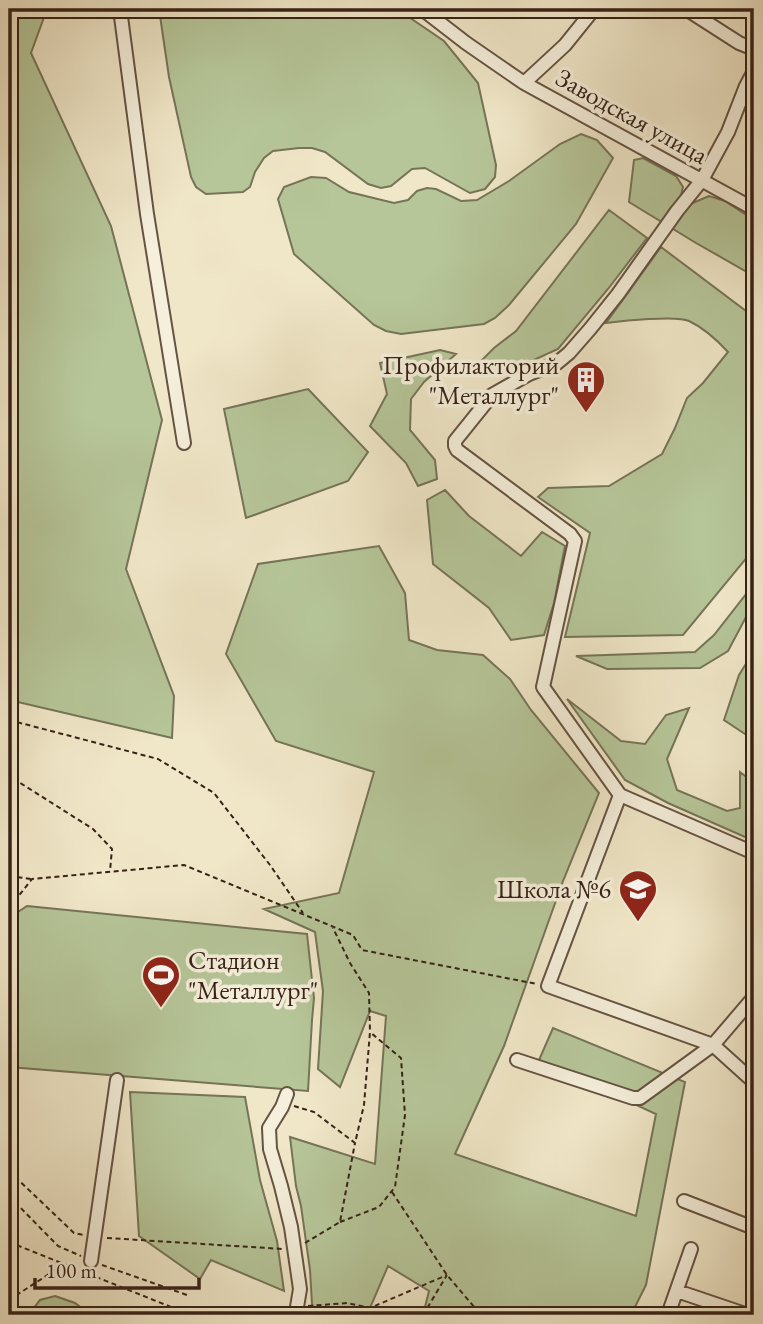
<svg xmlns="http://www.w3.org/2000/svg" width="763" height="1324" font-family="'EB Garamond',serif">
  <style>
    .green { fill: #b6c699; stroke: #767458; stroke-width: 2 }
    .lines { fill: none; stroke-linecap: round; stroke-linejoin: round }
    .minor-casing { stroke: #655343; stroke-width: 16 }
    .path { stroke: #372217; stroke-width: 2; stroke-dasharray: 5 3.5; stroke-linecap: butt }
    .minor { stroke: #f5efdb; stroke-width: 12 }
    .labels { text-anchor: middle; stroke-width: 7; stroke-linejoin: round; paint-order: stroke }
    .street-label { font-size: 26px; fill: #372217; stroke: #f5efdb }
    .poi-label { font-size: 26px; fill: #372217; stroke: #f5efdb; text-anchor: end }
  </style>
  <rect width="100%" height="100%" fill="#f0e7c8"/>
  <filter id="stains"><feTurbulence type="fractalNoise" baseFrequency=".00286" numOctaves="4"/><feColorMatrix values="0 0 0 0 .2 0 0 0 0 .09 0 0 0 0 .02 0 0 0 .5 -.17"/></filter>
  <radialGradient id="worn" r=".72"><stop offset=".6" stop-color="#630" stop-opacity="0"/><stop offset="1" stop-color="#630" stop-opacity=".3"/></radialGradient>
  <path class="green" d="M9 9H47L31 53 111 226 162 420 126 569 174 696 172 738 9 700Z
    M159 9H397L444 41 478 83 496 165 495 177 485 189 470 193 425 168 412 169 391 186 381 188 368 184 325 152 312 148H299L273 151 264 158 255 172 250 187 243 192 206 194 196 187 191 177 169 77Z
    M581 134 597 140 613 158 576 224 509 305 495 318 484 324 401 334 386 331 374 325 294 254 278 199 284 187 311 177 326 178 349 192 394 203 408 200 417 191 427 188 436 189 461 201 477 200 509 181 560 144Z
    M643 158 676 176 683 187 680 200 688 205 709 196 725 201 754 220V276L696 243 629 202 634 160Z
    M609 210 647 238 608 289 558 349 510 371 473 369 494 348 516 331Z
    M661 247 754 317V549L683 635 565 637 590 533 538 497 548 488 609 486 662 454 675 428 687 398 703 383 728 352C717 340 704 328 689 321 677 315 622 321 606 323Z
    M440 350 456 354 424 382 411 399 410 430 435 460 437 479 418 486 406 463 370 426 387 394 380 363Z
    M308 389 368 452 348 481 246 518 224 409Z
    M445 490 469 516 521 556 542 532 565 546 554 603 544 635 511 640 489 608 433 564 427 500Z
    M379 546 405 593 409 640 437 650 483 655 510 679 531 710 599 793 563 881 504 1046 455 1154 636 1216 656 1114 539 1060 553 1028 685 1082 646 1285 631 1315H423L429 1291 388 1266 367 1315H318L312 1304 310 1270 301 1206 296 1186 290 1137 375 1164 386 1016 370 1011 340 1087 318 1069 323 991 315 932 264 909 339 893 374 772 276 741 226 654 258 564Z
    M754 584V602L728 651 700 668 607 669 576 656 695 652 714 635Z
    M754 651V740L724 720 739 675Z
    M567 699 621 741 645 744 666 715 689 708 667 759 677 790 727 811 740 808V772L754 783V841L668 803 625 780Z
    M27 906 307 934 314 998 312 1020 308 1091 9 1067V918Z
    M130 1092 245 1097 260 1180 277 1241 284 1291 211 1260 200 1279 139 1236Z
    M55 1296 75 1303 84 1310V1315H31L30 1313 40 1300Z"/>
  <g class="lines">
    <defs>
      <path id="minor" d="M120 9 147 214 184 443
        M422 9 466 43 524 83 754 209
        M686 9 739 43 754 49
        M754 71 746 86 728 132 702 180 677 211 618 294 590 329 569 353 557 363 529 374 492 395 455 441V446L457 450 570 534 575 541 543 687 620 795 754 853
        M524 83 565 45 594 9
        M620 795 548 986 713 1045 754 1082
        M517 1060 633 1098H640L713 1045 754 997
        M287 1094 282 1107 269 1128 270 1149 281 1186 291 1227 300 1289 297 1307
        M684 1201 754 1228
        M91 1261 117 1080
        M677 1291 748 1315
        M668 1315 691 1249"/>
    </defs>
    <use href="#minor" class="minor-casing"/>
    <path class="path" d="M9 720 158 759 214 793 270 865 303 913
      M9 771 14 779 93 829 112 849 110 871
      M9 876 31 879
      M9 908 32 879 184 865 353 935 362 950 537 984
      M294 1106 314 1112 355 1143 364 1105 370 1032 369 993 350 963 333 928
      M9 1171 74 1233 84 1235
      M392 1192 447 1275 481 1315
      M9 1196 58 1246 81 1256
      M340 1222 379 1207 395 1187 405 1115 401 1058 371 1033
      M107 1238 283 1249
      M9 1242 181 1311
      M305 1243 340 1222 355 1143
      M102 1265 187 1295
      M9 1300 63 1265
      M308 1306 347 1303 370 1308 447 1275
      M371 1308 418 1315
      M423 1315 447 1275"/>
    <use href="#minor" class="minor"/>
  </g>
  <defs>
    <symbol id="building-pin" viewBox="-11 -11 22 30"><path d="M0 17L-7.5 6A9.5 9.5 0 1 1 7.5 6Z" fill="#8f2418" stroke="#f5efdb"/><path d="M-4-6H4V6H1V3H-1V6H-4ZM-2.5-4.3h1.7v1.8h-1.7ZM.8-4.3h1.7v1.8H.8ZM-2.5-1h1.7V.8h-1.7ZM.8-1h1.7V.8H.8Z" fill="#fff"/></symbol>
    <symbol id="school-pin" viewBox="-11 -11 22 30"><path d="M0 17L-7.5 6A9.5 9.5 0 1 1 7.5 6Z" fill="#8f2418" stroke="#f5efdb"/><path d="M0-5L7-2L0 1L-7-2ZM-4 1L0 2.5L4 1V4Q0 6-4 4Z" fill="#fff"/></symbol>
    <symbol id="stadium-pin" viewBox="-11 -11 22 30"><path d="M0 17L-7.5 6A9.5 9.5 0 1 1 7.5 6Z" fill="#8f2418" stroke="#f5efdb"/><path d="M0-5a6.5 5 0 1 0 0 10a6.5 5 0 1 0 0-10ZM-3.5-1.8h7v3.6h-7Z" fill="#fff"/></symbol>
  </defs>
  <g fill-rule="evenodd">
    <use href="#building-pin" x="564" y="358" width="44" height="60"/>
    <use href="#school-pin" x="616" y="867" width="44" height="60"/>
    <use href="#stadium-pin" x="139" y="953" width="44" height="60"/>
  </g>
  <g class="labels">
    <g class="street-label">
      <text transform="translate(632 116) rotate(29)" y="9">Заводская улица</text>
    </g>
    <g class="poi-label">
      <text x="559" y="374">Профилакторий<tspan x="559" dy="30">"Металлург"</tspan></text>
      <text x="611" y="898">Школа №6</text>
      <text x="188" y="969" text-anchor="start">Стадион<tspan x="188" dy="30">"Металлург"</tspan></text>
    </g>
  </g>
  <rect width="763" height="1324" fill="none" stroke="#f0e7c8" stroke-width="35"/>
  <rect x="10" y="10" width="742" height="1303" fill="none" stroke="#372217" stroke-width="3.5"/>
  <rect x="18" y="18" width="728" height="1289" fill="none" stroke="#372217" stroke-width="2"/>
  <path d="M35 1278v10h164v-10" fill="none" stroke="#372217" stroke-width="3.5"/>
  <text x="46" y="1278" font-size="21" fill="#372217" stroke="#f5efdb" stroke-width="5" paint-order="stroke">100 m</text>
  <rect width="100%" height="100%" filter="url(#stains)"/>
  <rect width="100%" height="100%" fill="url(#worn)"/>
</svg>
